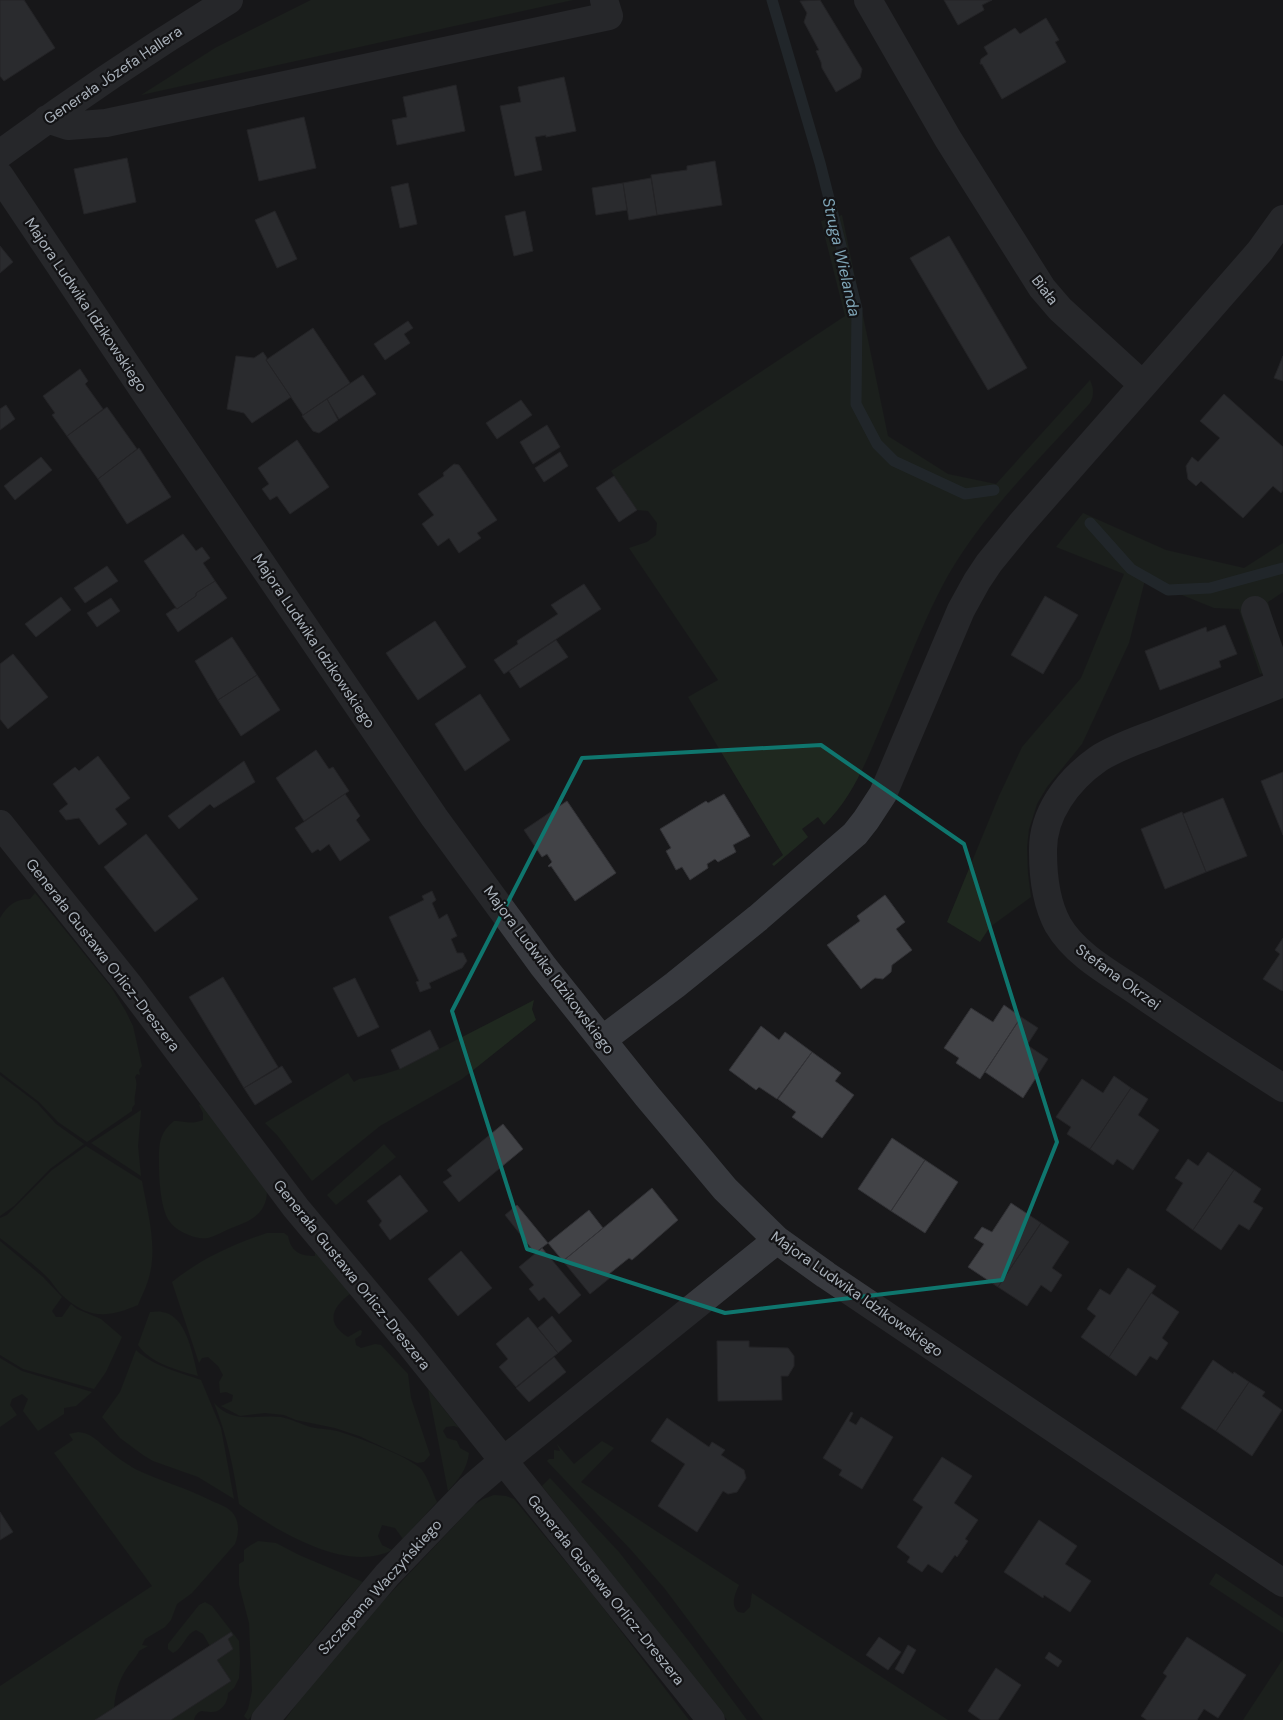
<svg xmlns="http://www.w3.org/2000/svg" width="1283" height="1720" font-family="'DM Sans',sans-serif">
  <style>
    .green { fill: #1f281f }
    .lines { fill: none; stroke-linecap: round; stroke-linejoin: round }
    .stream { stroke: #2d393f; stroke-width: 11 }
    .building { fill: #424347; stroke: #323236 }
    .minor { stroke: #383a3f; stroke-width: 28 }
    .marked { fill: none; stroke: #0f766e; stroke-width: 4; stroke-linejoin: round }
    .labels { text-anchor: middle; stroke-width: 4.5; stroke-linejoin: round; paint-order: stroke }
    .street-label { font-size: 15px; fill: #a9b1ba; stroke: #131315 }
    .water-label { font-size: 16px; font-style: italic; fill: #7fa5b7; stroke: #131315 }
  </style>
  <rect width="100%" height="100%" fill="#18181a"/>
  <path class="green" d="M311 0H573L141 95 215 48Z
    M842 215 888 436 948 474 996 484 1090 380C1094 389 1094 395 1090 403 1040 459 983 513 946 579 921 625 903 676 882 724 867 760 853 797 824 825L818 817 802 829 808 837 774 866 772 864 783 855 688 697 718 680 629 548 647 542 656 535 657 523 648 511 637 510 611 471 845 316 821 221Z
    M1083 513 1166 550 1244 568 1283 543V592L1268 602 1283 657V665L1260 674 1239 609 1214 608 1145 580 1129 643 1082 744 1047 787 1037 804 1033 817 1029 829 1027 847 1028 874 1031 897 990 927 980 942 947 922 999 796 1022 747 1081 678 1124 574 1056 547Z
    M35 893 111 987 125 1010 133 1026 142 1066 139 1070 140 1075 137 1074 135 1077C139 1086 133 1095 135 1104L132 1108V1111L87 1142 58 1122 39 1102 0 1072V918C7 906 15 899 30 899Z
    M534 1000 532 1009 536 1020 462 1079 380 1126 312 1181 277 1135 265 1123 348 1073 354 1082 359 1079 381 1075 400 1069Z
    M0 1075 37 1103 56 1124 84 1144 50 1169 14 1206 0 1216Z
    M201 1104 267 1188C268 1215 250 1221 229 1229 222 1232 215 1236 208 1238 196 1240 176 1231 170 1222 161 1211 159 1180 159 1166 159 1146 158 1134 174 1121 186 1121 190 1125 203 1120V1113L199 1105Z
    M141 1110 138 1146 141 1176 91 1143Z
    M384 1144 396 1157 336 1205 327 1195Z
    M86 1146 142 1181C147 1210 157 1243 150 1273 148 1284 142 1295 138 1305 108 1318 88 1319 63 1296 56 1290 52 1281 45 1275 31 1262 15 1250 0 1238V1218L7 1215 52 1170Z
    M267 1233H284L288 1236C291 1251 299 1256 315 1256V1252L347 1285 350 1294C332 1307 325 1323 348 1337L360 1330 362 1331 361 1335 355 1339 356 1345 361 1348 375 1344 381 1345 408 1374 411 1398 430 1455 424 1462 417 1463 359 1436 335 1428 296 1420 284 1415 265 1413 240 1416 221 1406 232 1401 233 1395 226 1392 220 1393 219 1382 223 1375 218 1366 208 1357 202 1358 199 1363 172 1282C201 1259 231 1245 267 1233Z
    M0 1241 43 1277 62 1297 52 1311 56 1317H62L71 1304 77 1309 101 1319 122 1337 106 1372 94 1389 23 1369 0 1355Z
    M150 1312C154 1312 159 1311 162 1312 187 1315 193 1357 198 1376 177 1370 150 1363 138 1345Z
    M136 1350C153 1366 179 1372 201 1380L221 1428 234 1499 198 1477 153 1461 143 1455 120 1438 102 1417 120 1392Z
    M0 1358 22 1371 92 1392 76 1406 64 1408V1414L38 1431 23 1411 28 1399 22 1394 12 1399 10 1405 17 1415 0 1427Z
    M428 1389 459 1428 454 1426 446 1427 443 1431 447 1438 457 1441 460 1448 469 1453C467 1469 459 1479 448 1491Z
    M214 1403C234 1425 255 1414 281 1417 291 1419 301 1424 310 1427 319 1429 328 1429 337 1431 357 1437 405 1455 420 1468 427 1474 433 1494 437 1502L403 1539 395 1528 382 1525 378 1536 382 1545 392 1550C346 1574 276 1530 239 1504 234 1470 227 1435 214 1403Z
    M78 1432C92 1433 97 1441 107 1449 115 1456 125 1463 135 1469 160 1481 187 1488 212 1501 219 1504 227 1507 232 1512 240 1521 239 1534 235 1544L192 1593 177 1604 171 1620 165 1627 145 1639 142 1645 148 1646 139 1651C136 1658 131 1662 127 1668 119 1680 115 1693 114 1708L95 1720H0V1686L152 1586 54 1453 73 1440 69 1434Z
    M602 1441 614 1448 581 1482 739 1585C735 1594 730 1604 738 1612L744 1613 750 1607 752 1593 948 1720H763L665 1589 632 1551 547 1461 549 1459H554V1450L560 1451 557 1444 574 1464Z
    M550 1478 619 1552 691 1644 747 1720H727L542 1486Z
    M494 1495 506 1496 514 1499 594 1596 689 1720H285L305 1692 350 1636 474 1505 483 1499Z
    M258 1541 276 1543 299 1555 363 1582 337 1611 248 1720 244 1716 248 1709 252 1691 249 1623 239 1585V1564L244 1561V1550L251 1545Z
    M1216 1573 1283 1618V1633L1209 1584Z
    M205 1602 212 1606 239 1641 240 1662 239 1678 234 1688 228 1693C228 1703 221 1713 210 1712 207 1712 204 1711 202 1711 197 1712 195 1716 194 1720H171L231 1681 217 1660 233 1649 228 1639 233 1635 231 1632 210 1646 203 1634 196 1630C185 1634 184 1648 173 1653L168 1649V1644L199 1605Z
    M1283 1659V1720H1243Z"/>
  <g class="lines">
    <path class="stream" d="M772 0 820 163 857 309 856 404 877 444 894 461 965 494 994 490
      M1090 523 1131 569 1168 590 1210 588 1283 568"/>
  </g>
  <path class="building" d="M0 0H24L55 48 4 81 0 76Z
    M820 0 862 69 860 78 836 92 822 68 821 62 816 51 819 50 804 22 807 13 800 1Z
    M944 0H992L982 5 984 10 958 25Z
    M1046 18 1059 40 1055 42 1066 62 1002 99 982 64H980L981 59 988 54 984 47 1015 28 1020 34Z
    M564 77 576 131 546 137V135L535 137 542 170 515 176 500 106 521 102 518 87Z
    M456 85 465 131 397 145 392 120 407 117 403 97Z
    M304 117 316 168 259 181 247 130Z
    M127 158 136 202 84 214 74 169Z
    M715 161 722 205 657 215 651 175 687 170V166Z
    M651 178 657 215 629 220 623 183Z
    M408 183 417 224 400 228 391 187Z
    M623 183 627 210 596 215 592 188Z
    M275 211 297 259 277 268 255 220Z
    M525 211 533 251 514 256 505 216Z
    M949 236 1027 368 988 390 910 258Z
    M0 246 13 262 0 273Z
    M408 321 413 328 404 334 410 343 385 360 374 344Z
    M313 328 350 383 303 415 266 360Z
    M263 352 267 358 266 360 291 397 252 423 244 413 227 409 236 356 254 358Z
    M1283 356V381L1274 378Z
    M80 369 88 381 85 384 103 409 67 436 52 415 55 413 43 396Z
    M363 375 376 394 339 419 327 399Z
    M1224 394 1283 447V490L1281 493 1273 486 1243 518 1201 481 1196 486 1188 479 1186 466 1192 457 1198 462 1220 438 1200 421Z
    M327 399 338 420 319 433 313 431 302 416Z
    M521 400 532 415 497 439 486 423Z
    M6 405 15 419 0 430V409Z
    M107 407 137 449 98 479 67 436Z
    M547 425 560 447 533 464 520 442Z
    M297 440 329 487 290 514 277 496 270 500 262 489 269 484 258 468Z
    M139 448 171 497 127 524 98 479Z
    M560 452 568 466 544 482 535 468Z
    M41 457 52 470 15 500 4 486Z
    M454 464 459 465 497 520 477 533 481 538 459 553 449 538 438 546 422 524 434 515 418 494 444 476 443 473Z
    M614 476 637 510 619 522 596 488Z
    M183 534 196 551 202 547 210 558 203 563 215 581 196 593V596L177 609 144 561Z
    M107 566 118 581 85 603 74 588Z
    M215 581 227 598 178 632 166 614 175 608 177 609 196 596V593Z
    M584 584 601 609 504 674 494 660 518 644 517 641 558 614 551 605Z
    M1045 596 1078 615 1043 674 1011 655Z
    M61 597 71 610 36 637 25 624Z
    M111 598 120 611 97 627 87 613Z
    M435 621 466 667 418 700 386 653Z
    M1225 625 1237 654 1219 661 1221 667 1160 690 1145 651 1206 627 1207 632Z
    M232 637 257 675 218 700 195 661Z
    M556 640 568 657 520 688 509 671Z
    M13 654 48 697 8 729 0 719V664Z
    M257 675 280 710 241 736 218 700Z
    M480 694 510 740 465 771 435 724Z
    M316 750 329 769 333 767 349 791 304 821 276 778Z
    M98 756 130 798 115 809 127 824 99 845 79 818 66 820 59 811 68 804 53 784 75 767 79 771Z
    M244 761 255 782 214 808 210 804 179 829 168 816Z
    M1283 772V835L1261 781Z
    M345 794 360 816 356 820 370 840 340 861 329 844 320 851 318 849 312 853 295 828Z
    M724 794 750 836 733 845 736 852 718 862 715 859 707 864 708 868 690 880 682 867 676 870 666 851 671 848 660 829 706 801 708 803Z
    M1223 798 1247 856 1206 872 1183 814Z
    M567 801 616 873 575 901 551 866 549 867 548 866 552 862 547 854 542 857 524 830Z
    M1182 812 1206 872 1165 889 1141 829Z
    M146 834 198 899 155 932 104 867Z
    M432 891 436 900 432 903 439 919 447 914 457 936 451 939 457 953H463L467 961 462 968 429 983 431 988 420 992 416 982 419 981 389 917 424 900 422 896Z
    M885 895 905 922 896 929 912 950 892 965 891 972 883 979 875 978 861 989 827 945 860 921 857 916Z
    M1283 938V990L1282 991 1263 979 1280 954 1275 950Z
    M223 977 278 1067 244 1088 189 997Z
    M355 978 379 1027 358 1037 333 988Z
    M1004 1005 1021 1017 980 1079 956 1063 959 1058 944 1048 971 1008 993 1022Z
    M1021 1017 1038 1028 1027 1045 1048 1059 1023 1098 985 1072Z
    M761 1026 779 1040 785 1032 812 1052 777 1099 759 1087 756 1090 729 1070Z
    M430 1030 439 1049 400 1069 391 1050Z
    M812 1052 841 1073 835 1081 854 1095 822 1138 792 1117 796 1112 778 1099Z
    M282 1066 292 1082 255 1105 244 1088Z
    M1114 1076 1131 1088 1090 1149 1067 1134 1071 1127 1056 1117 1082 1079 1103 1093Z
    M1131 1088 1148 1099 1138 1115 1159 1130 1133 1170 1117 1159 1113 1165 1090 1149Z
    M503 1124 523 1149 459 1202 443 1182 452 1176 447 1170Z
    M892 1138 925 1160 891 1211 858 1189Z
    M1208 1152 1234 1170 1193 1230 1166 1210 1183 1183 1175 1178 1188 1159 1198 1166Z
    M925 1160 958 1182 925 1233 891 1211Z
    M1234 1170 1261 1189 1253 1202 1263 1208 1249 1230 1239 1224 1221 1250 1193 1230Z
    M400 1175 428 1211 390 1240 379 1225 382 1221 367 1201Z
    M652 1188 678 1220 632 1260 629 1258 609 1274 611 1277 590 1294 563 1261Z
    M1011 1203 1041 1223 998 1287 968 1267 984 1244 974 1238 982 1227 992 1232Z
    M517 1205 548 1243 535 1253 505 1215Z
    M589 1210 603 1228 563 1261 548 1243Z
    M1041 1223 1069 1242 1052 1268 1062 1275 1051 1292 1041 1285 1027 1306 998 1287Z
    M542 1248 581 1295 559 1314 544 1297 539 1301 529 1289 534 1285 519 1267Z
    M461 1251 492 1288 458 1316 428 1279Z
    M1128 1268 1156 1286 1109 1357 1081 1337 1096 1316 1087 1309 1100 1289 1110 1295Z
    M1151 1293 1179 1312 1162 1338 1168 1343 1157 1360 1150 1356 1136 1376 1109 1357Z
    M552 1316 572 1341 558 1353 538 1328Z
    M528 1317 558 1353 516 1387 499 1367 508 1359 496 1344Z
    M717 1341H749V1347L788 1348 794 1356V1366L788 1376H781L782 1400 718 1401Z
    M554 1357 566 1372 529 1402 516 1388Z
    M1213 1360 1233 1374 1234 1372 1249 1382 1216 1431 1181 1408Z
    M1249 1382 1265 1392 1262 1396 1282 1410 1252 1456 1216 1431Z
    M851 1412 853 1413 849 1421 856 1425 861 1417 893 1437 862 1489 839 1475 842 1470 823 1458Z
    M667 1418 709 1447 712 1442 725 1450 721 1455 744 1470 746 1478 737 1492 728 1494 723 1491 697 1532 658 1506 685 1464 651 1441Z
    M942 1457 972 1476 954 1503 978 1520 965 1539 968 1541 957 1557 955 1555 942 1573 928 1564 922 1572 907 1562 910 1557 897 1547 923 1507 913 1500Z
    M0 1512 13 1532 0 1540Z
    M1039 1520 1077 1546 1065 1564 1091 1581 1070 1612 1044 1595 1043 1598 1004 1572Z
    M231 1632 233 1635 228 1639 233 1649 217 1660 231 1681 171 1720H95Z
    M879 1637 901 1652 888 1670 866 1655Z
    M1187 1637 1246 1675 1218 1718 1204 1709 1197 1720H1147L1141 1716 1167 1676 1163 1673Z
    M908 1645 916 1650 903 1674 895 1669Z
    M1049 1652 1062 1661 1058 1667 1045 1658Z
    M996 1668 1021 1685 998 1720H981L968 1711Z"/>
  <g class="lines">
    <path class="minor" d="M868 0 948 139 1042 288 1060 309 1143 385 1260 251 1283 219
      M47 119 68 126 106 123 609 16 604 0
      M0 154C74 99 150 48 229 0
      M0 176 146 394 434 817 543 966 647 1096 725 1189 777 1240 826 1275 1283 1583
      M1255 610 1281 684
      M1283 683C1243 699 1204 714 1164 730 1142 739 1118 746 1098 759 1068 780 1042 814 1043 852 1043 877 1046 903 1058 925 1075 954 1108 972 1135 990 1184 1024 1233 1056 1283 1088
      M0 824 128 984 296 1208 410 1344 711 1720
      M602 1040 675 985 758 918 855 834 866 820 883 794 961 610 977 581 989 563 1020 525 1143 385
      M265 1720 387 1575 469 1490 503 1461 777 1240"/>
  </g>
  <path d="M0 0H1283V1720H0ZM821 745 964 844 1057 1142 1002 1280 725 1313 527 1249 452 1011 582 758Z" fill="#18181a" fill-opacity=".55" fill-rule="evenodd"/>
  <path class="marked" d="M821 745 964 844 1057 1142 1002 1280 725 1313 527 1249 452 1011 582 758Z"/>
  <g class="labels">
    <g class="street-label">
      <text transform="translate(113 75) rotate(-34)" y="5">Generała Józefa Hallera</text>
      <text transform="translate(1045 290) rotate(52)" y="5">Biała</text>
      <text transform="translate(86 305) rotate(56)" y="5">Majora Ludwika Idzikowskiego</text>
      <text transform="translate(314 641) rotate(56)" y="5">Majora Ludwika Idzikowskiego</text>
      <text transform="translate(103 955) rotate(52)" y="5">Generała Gustawa Orlicz-Dreszera</text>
      <text transform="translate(549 970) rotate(53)" y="5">Majora Ludwika Idzikowskiego</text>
      <text transform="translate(1118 977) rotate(36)" y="5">Stefana Okrzei</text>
      <text transform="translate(352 1275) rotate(51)" y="5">Generała Gustawa Orlicz-Dreszera</text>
      <text transform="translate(857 1294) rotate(35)" y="5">Majora Ludwika Idzikowskiego</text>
      <text transform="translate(380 1587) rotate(-48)" y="5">Szczepana Waczyńskiego</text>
      <text transform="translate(606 1590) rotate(51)" y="5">Generała Gustawa Orlicz-Dreszera</text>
    </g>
    <g class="water-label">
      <text transform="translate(842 257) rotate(77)" y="6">Struga Wielanda</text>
    </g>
  </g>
</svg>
